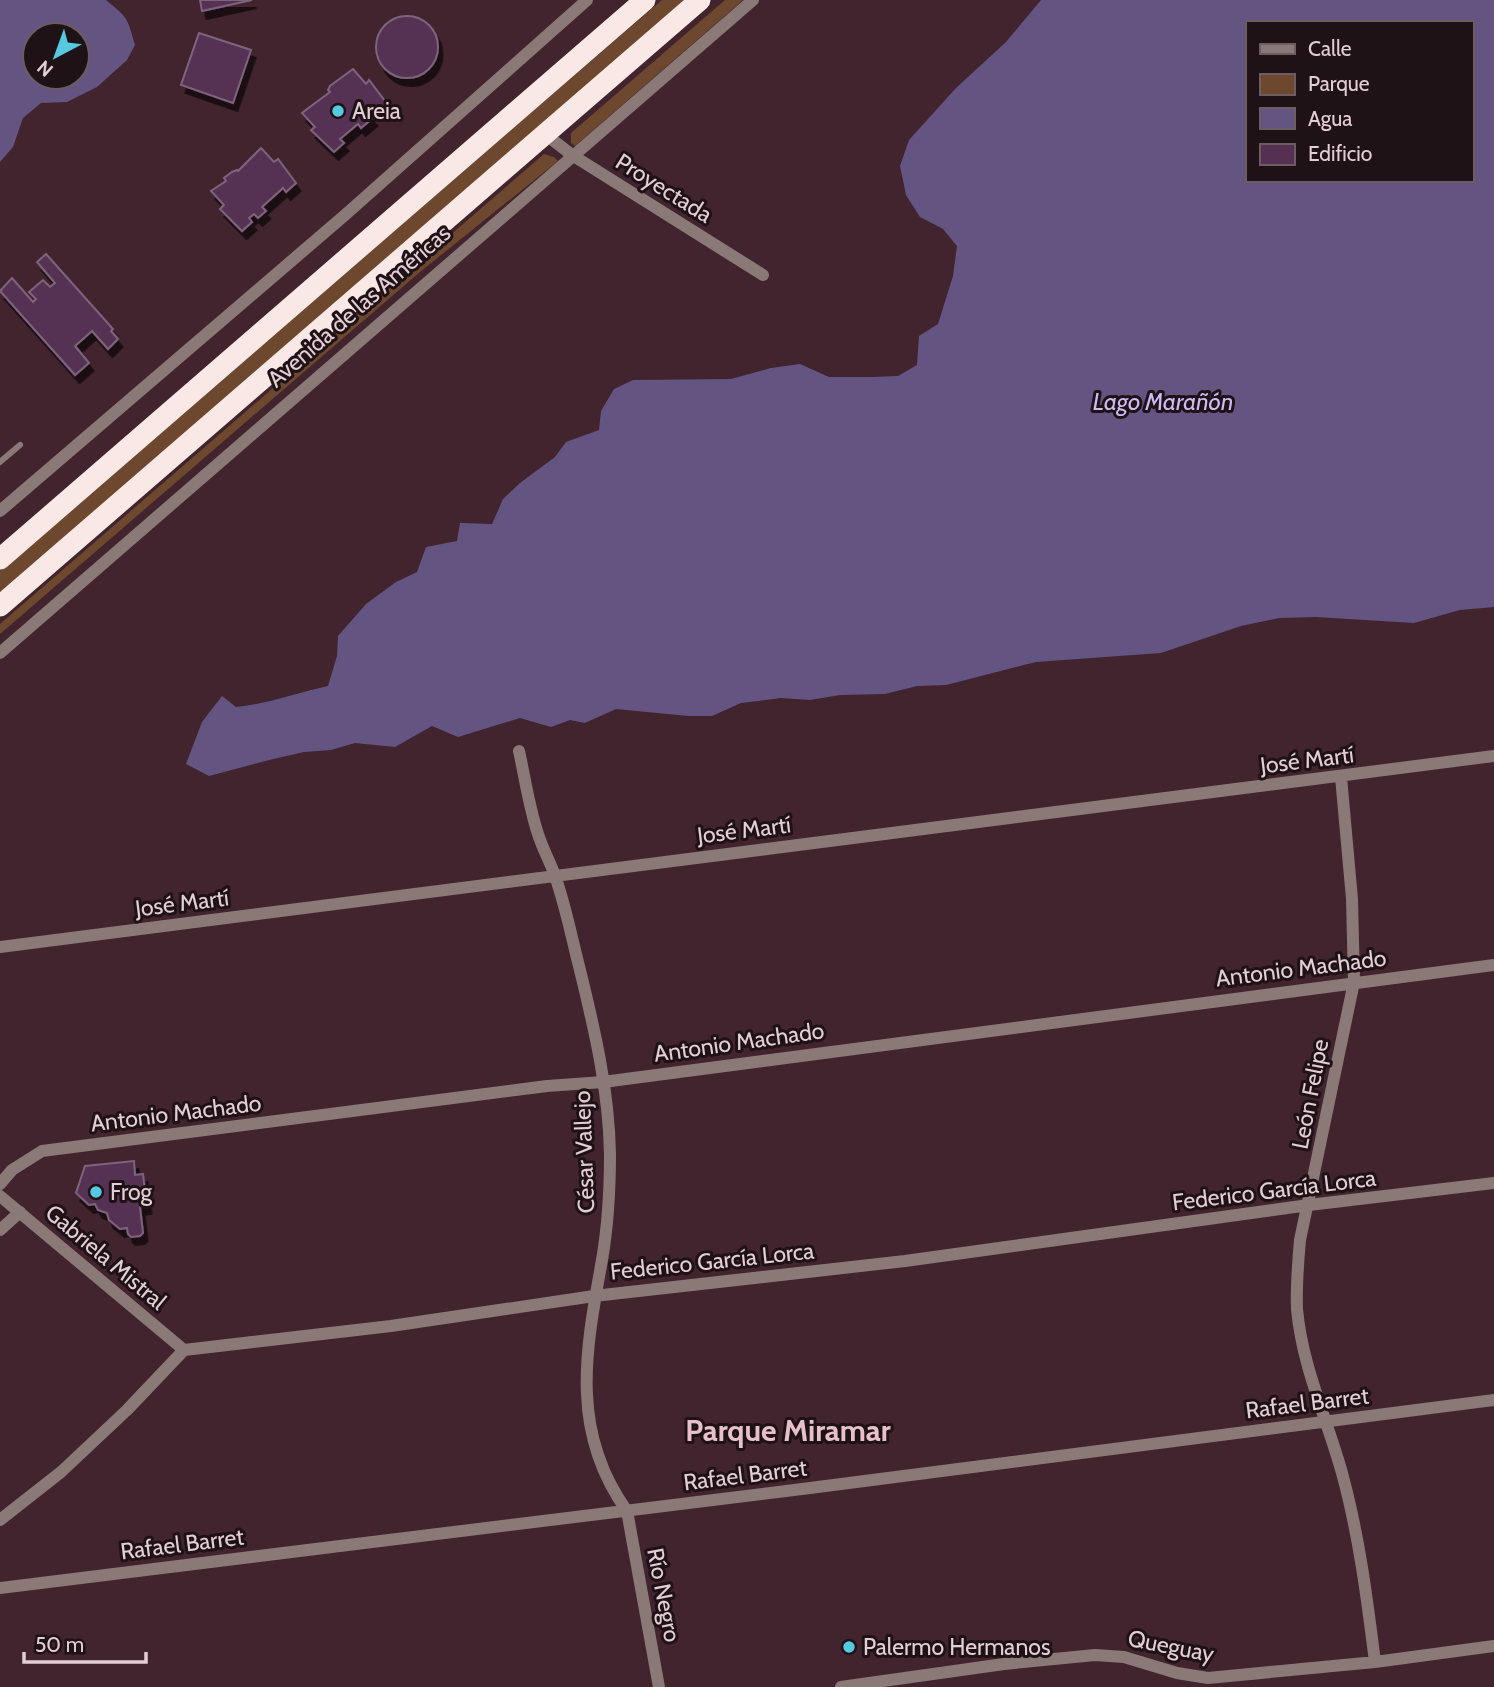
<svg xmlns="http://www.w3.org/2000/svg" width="1494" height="1687" font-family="Cabin,sans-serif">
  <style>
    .green { fill: #6d482e }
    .water { fill: #645482; fill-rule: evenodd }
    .building { fill: #553053; stroke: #7e647c; stroke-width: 2; filter: url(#shadow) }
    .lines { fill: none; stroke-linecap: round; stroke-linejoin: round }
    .lane { stroke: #8a7977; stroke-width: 6 }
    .street { stroke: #8a7977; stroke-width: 12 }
    .highway { stroke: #f9e8e6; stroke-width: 21 }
    .poi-dot { fill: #56c9e1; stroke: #1f1216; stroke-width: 2.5 }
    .labels { text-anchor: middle; stroke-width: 6; stroke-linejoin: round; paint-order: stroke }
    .poi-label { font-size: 23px; fill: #e2ced4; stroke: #1f1216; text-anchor: start }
    .street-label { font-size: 23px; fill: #e2ced4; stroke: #1f1216 }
    .water-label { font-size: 24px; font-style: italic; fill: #cebaf5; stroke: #1f1216 }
    .district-label { font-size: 30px; font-weight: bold; fill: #e7c0cc; stroke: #1f1216 }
  </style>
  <defs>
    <filter id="shadow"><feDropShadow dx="4.5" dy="8" stdDeviation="0" flood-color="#0009"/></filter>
  </defs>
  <rect width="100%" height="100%" fill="#41242e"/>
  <path class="green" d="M662 0H687L0 592V570Z
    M725 0H743L575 146 571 143V133Z
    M544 154 554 157 558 161 420 272 0 634V624Z"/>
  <path class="water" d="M0 0H106C128 18 127 17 135 45L127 60 97 87 67 102 41 103 23 118 13 147 0 162ZM35 35H77V77H35Z
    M1041 0H1494V607L1460 610 1414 623 1316 617 1279 618 1241 626 1161 653 1036 662 946 685 917 686 885 694 840 695 810 700 781 698 741 703 712 716H688L616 709 585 723 570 720 551 727 520 718 458 737 432 726 395 747 355 743 331 750 304 752 269 760 209 776 186 764 202 722 222 696 236 707C267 704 297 693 328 686L337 656 338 636 366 604 396 582 417 572 426 547 457 541 460 523 492 524 503 499 520 483 555 457 566 442 599 430 601 411 614 389 633 380 731 379 771 368 800 364 829 377H873L898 376 917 365 919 336 938 324 953 276 957 246 943 229 920 217 906 195 900 166 909 140 956 88 1006 42ZM1247 23H1471V180H1247Z"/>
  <path class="building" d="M200 0H252L202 11Z
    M376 47a31 31 0 1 1 62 0a31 31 0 1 1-62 0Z
    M199 33 251 50 233 103 181 85Z
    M353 69 366 84 369 80 388 105 378 113 374 109 369 114 373 118 361 128 358 124 340 139 344 143 334 152 311 130 315 127 302 113 330 92 328 90 330 86Z
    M261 148 274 162 278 159 296 183 286 192 283 188 262 207 266 211 258 218 254 214 249 218 252 222 242 231 220 209 224 205 211 191 226 181 224 178 232 172 237 170 238 171Z
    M46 254 113 329 111 331 118 339 108 349 92 331 75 346 89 363 75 375 0 291 12 278 33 302 36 299 29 292 43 280 50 287 55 283 37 262Z
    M134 1161 135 1175 143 1174 147 1206 140 1207 143 1233 140 1236 131 1237 128 1234 127 1228 120 1229 109 1220 107 1213 98 1210 95 1204 89 1205 76 1193 85 1166Z"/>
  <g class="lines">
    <path class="lane" d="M0 462 20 445"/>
    <path class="street" d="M545 134 572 155 763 275
      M0 511 345 215 587 0
      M0 653 753 0
      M519 751C525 778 529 807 538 834 542 847 549 860 554 873 565 903 571 935 579 966 594 1027 609 1090 610 1154 610 1190 608 1225 602 1260 586 1349 569 1431 627 1511L659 1687
      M1341 777 1352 899 1354 982 1300 1240C1298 1263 1296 1285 1297 1309 1302 1366 1327 1419 1342 1473 1359 1535 1367 1598 1375 1662
      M0 947 1494 756
      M0 1184 12 1170 42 1151 547 1086 603 1082 1494 965
      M0 1196 184 1350
      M0 1230 20 1212
      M0 1520 61 1472 127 1410 184 1350 391 1326 594 1296 905 1261 1309 1205 1494 1183
      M0 1588 810 1488 1494 1400
      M841 1687 1004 1664 1095 1655 1124 1657 1177 1673 1208 1678 1375 1662 1494 1646"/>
    <path class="highway" d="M0 559 645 0
      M0 606 700 0"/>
  </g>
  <g class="poi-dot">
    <circle cx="338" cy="111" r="7"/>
    <circle cx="96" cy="1192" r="7"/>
    <circle cx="849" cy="1647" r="7"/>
  </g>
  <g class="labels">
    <g class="poi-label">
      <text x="352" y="119">Areia</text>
      <text x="110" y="1200">Frog</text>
      <text x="863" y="1655">Palermo Hermanos</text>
    </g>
    <g class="street-label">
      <text transform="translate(664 188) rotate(32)" y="8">Proyectada</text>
      <text transform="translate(359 306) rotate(-41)" y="8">Avenida de las Américas</text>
      <text transform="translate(1307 760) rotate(-7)" y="8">José Martí</text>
      <text transform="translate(744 830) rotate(-7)" y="8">José Martí</text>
      <text transform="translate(182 903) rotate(-7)" y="8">José Martí</text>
      <text transform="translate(1301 968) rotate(-7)" y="8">Antonio Machado</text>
      <text transform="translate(739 1042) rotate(-8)" y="8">Antonio Machado</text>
      <text transform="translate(1310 1094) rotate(-79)" y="8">León Felipe</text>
      <text transform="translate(176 1113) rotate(-7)" y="8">Antonio Machado</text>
      <text transform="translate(584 1152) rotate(-92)" y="8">César Vallejo</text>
      <text transform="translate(1274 1190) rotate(-7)" y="8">Federico García Lorca</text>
      <text transform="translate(106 1257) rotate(40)" y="8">Gabriela Mistral</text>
      <text transform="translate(712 1261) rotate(-6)" y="8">Federico García Lorca</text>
      <text transform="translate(1307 1403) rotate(-7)" y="8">Rafael Barret</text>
      <text transform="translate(745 1475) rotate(-7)" y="8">Rafael Barret</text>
      <text transform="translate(182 1544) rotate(-7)" y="8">Rafael Barret</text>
      <text transform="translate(664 1595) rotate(79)" y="8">Río Negro</text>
      <text transform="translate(1171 1646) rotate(11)" y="8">Queguay</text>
    </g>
    <g class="water-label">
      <text x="1163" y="410">Lago Marañón</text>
    </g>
    <g class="district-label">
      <text x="788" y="1441">Parque Miramar</text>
    </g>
  </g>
  <rect x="1246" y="21" width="228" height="161" fill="#1f1216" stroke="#6d5d62" stroke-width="2"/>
  <rect x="1260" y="44" width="35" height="10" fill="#8a7977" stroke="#6d5d62" stroke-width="2"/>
  <text x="1308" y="56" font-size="21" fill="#e2ced4">Calle</text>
  <rect x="1260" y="74" width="35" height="21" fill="#6d482e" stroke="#6d5d62" stroke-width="2"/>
  <text x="1308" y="91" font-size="21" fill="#e2ced4">Parque</text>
  <rect x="1260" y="108" width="35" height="21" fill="#645482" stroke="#6d5d62" stroke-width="2"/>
  <text x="1308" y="126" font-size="21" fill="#e2ced4">Agua</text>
  <rect x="1260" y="144" width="35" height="21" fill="#553053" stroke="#6d5d62" stroke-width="2"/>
  <text x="1308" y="161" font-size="21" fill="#e2ced4">Edificio</text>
  <g transform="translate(56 56) rotate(221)"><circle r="33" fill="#1f1216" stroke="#6d5d62" stroke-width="2"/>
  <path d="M0-5L12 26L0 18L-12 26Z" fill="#56c9e1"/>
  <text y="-10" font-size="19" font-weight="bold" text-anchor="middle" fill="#e2ced4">N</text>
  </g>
  <path d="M24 1652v10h122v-10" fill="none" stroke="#e2ced4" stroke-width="3.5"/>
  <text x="35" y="1652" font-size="21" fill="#e2ced4" stroke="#1f1216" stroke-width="5" paint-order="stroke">50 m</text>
</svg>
